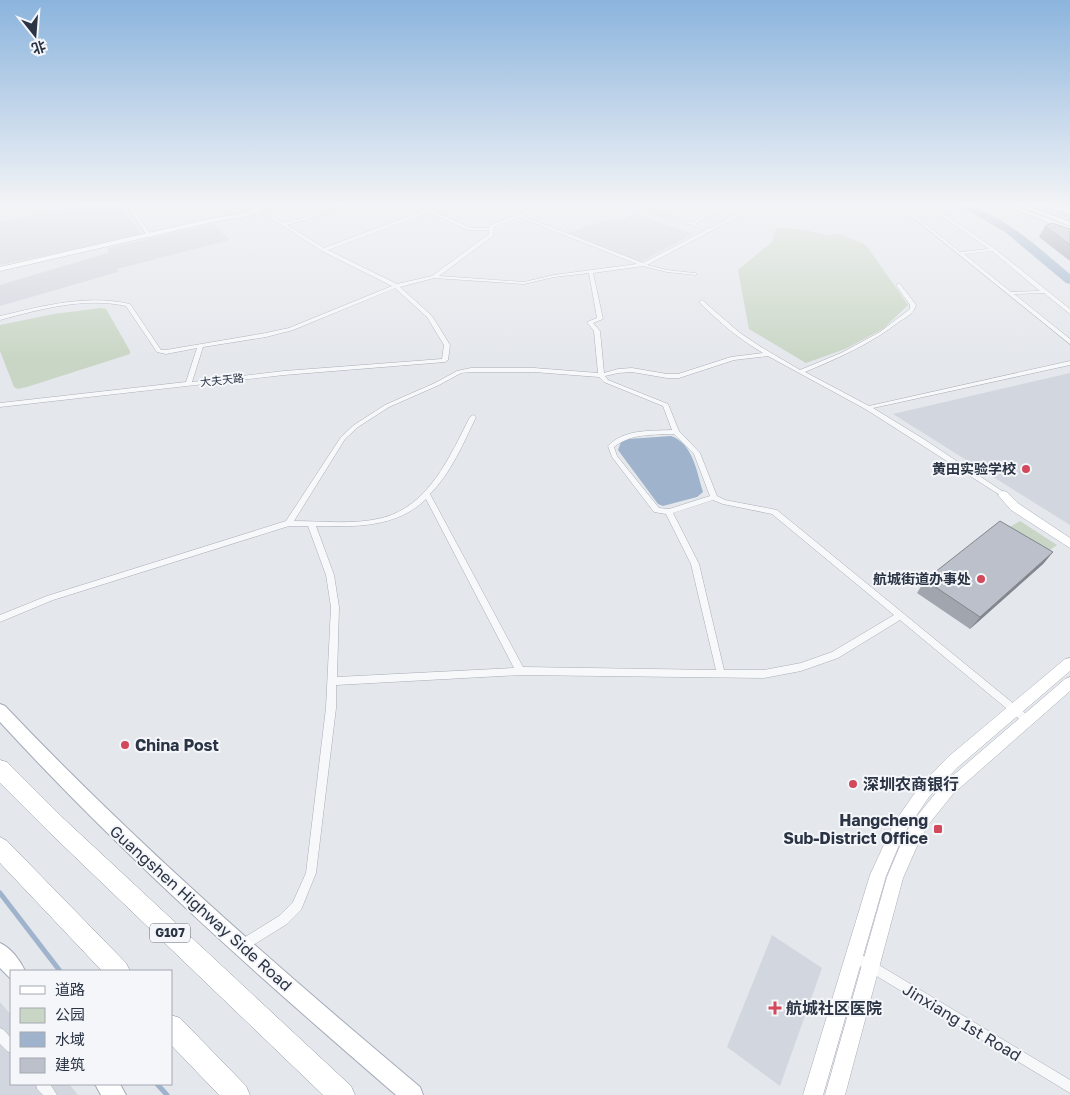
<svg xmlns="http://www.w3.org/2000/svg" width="1070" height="1095" font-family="'Golos Text','Noto Sans SC',sans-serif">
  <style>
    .built { fill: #d2d6de }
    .green { fill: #c9d6c5 }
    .water { fill: #9fb4cc }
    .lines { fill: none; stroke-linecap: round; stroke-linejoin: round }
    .stream { stroke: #9fb4cc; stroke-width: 5 }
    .river { fill: #9fb4cc; fill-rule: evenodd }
    .street-casing { stroke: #a9aeb7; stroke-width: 1 }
    .secondary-casing { stroke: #a9aeb7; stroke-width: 1 }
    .primary-casing { stroke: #a3abb8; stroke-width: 2 }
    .highway-casing { stroke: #8b94a3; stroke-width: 1 }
    .street { fill: #f7f8fa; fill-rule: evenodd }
    .secondary { fill: #fff; fill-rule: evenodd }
    .primary { fill: #fff; fill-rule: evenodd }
    .highway { fill: #fff; fill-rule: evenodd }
    .rail { stroke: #7d8696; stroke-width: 2; stroke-dasharray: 1 3; stroke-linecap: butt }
    .wall { fill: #a1a5ae }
    .shaded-wall { fill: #83868d }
    .building { fill: #bbc0ca; stroke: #83868d }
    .poi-dot { fill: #d1495b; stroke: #f4f6f9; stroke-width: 2 }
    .labels { text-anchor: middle; stroke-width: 4; stroke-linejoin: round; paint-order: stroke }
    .far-street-label { font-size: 11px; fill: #2b3445; stroke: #f4f6f9 }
    .shield { fill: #f4f6f9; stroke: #676e7b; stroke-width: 1 }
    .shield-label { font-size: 12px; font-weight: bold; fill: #2b3445 }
    .poi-label { font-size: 14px; font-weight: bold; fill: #2b3445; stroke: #f4f6f9; text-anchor: end }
    .near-poi-label { font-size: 16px; font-weight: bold; fill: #2b3445; stroke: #f4f6f9; text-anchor: start }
    .near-street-label { font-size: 16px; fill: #2b3445; stroke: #f4f6f9 }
  </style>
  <rect width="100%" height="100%" fill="#e4e7ec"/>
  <path class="built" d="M86 206H121L142 235 0 265V222Z
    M635 214 693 234 641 262 568 233 610 219 617 222Z
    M213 224 230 240 117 269 118 272 0 306V285L108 253V248Z
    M1070 373V525L893 414Z
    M772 935 822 968 780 1086 727 1047Z
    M0 1002 11 1015V1084H69L78 1095H0Z"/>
  <path class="green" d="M776 228 800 229 827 235 840 234 866 245 908 305 883 329 845 349 806 363 749 329 738 270 772 242Z
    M101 308 106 309 130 351V354L27 387 18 389 14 387 0 351V325L54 314Z
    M1020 521 1057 545 1044 554 1006 529Z"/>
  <path class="water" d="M671 436C693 443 697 473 703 492L697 497 663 506 658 504 618 450 621 442 628 439Z"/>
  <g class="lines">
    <path class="stream" d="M0 893 60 971
      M157 1084 167 1095"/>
    <path class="river" d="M960 206C994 205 1044 253 1070 274V284L1066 283 1005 232Z"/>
    <defs>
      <path id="street" d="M127 206H131L152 236V237H148Z
        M215 206H219L222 209 219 210Z
        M346 206H352L287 225 324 248 425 210 418 206H423L471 228H490V225L515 216 493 206H498L519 214 541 206H546L523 216 643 263 706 230 637 206H643L691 223 721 206H726L695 224 709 229 753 206H758L647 265 667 270 694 273H696V275L667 272 643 266 593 273 603 319 593 323 600 331 604 373 618 369 632 368 667 374H678L731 357 763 353C739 339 719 322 700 303L699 302 702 300 740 333 761 347 800 370 841 353 880 332 910 309V305L896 285 898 284H900L916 305C914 313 907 317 900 321 871 344 838 358 805 372L869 406 1070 361V365L873 408 922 438 1005 493 1006 495 1005 497H1003L867 410 768 356 734 360 679 378H667L632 372 618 373 605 376 608 380 668 404 679 431 700 453 717 496 725 500 777 510 1030 717 1032 720 1030 723 1027 724 1024 723 900 620 838 658 801 671 764 678 520 675 336 685V708L316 873 301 910 287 924 245 950 241 952 237 950 235 946 237 942 279 916 293 902 306 873 326 708 331 607 326 575 308 526H289L53 600 0 622V615L47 596 286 521 341 437 354 425 385 405 435 383 457 371 471 368H534L598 373 594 331 587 322 597 318 589 273 554 277 524 284 434 278 400 287 432 316 450 345 448 360 445 362 284 375 0 407V403L186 382 197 348 166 354 157 352 126 306C84 297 41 309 0 320V316C43 306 86 294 130 304L161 350H166L266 333 289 328 392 286 322 251 266 215 255 212 257 211 268 213 284 223ZM429 212 468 230H489V234L432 276 397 284 328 250ZM519 217 637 264 554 275 524 282 439 276 493 236 494 227ZM395 288 427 317 444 345 442 359 284 371 192 382 203 347 266 337 293 330ZM471 372H534L599 377 604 382 663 406 672 430C650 431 624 429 608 446L612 457 654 512 666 514 691 564 716 670 523 667 430 494C451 473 463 444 476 417L475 416 473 415 470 417C450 456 429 506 382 518 354 525 323 521 294 521L345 439 358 427 389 407 439 385 461 373ZM674 434 694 454 710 496 669 509 659 508 617 456 614 447C631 433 654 435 674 434ZM426 499 514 668 337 677 339 607 334 575 316 526C354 527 397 528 426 499ZM713 500 723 504 772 514 894 615 832 652 801 663 764 670H724L699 564 673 513Z
        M899 206H903L960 252 989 249 928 206H932L995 249 1070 309V314L1044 293 1014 294 1070 339V344ZM992 251 1040 291 1011 292 964 254Z
        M854 950 1070 1080V1093L850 960 848 956 850 952Z
        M0 1028 4 1030 11 1038V1053L7 1051 0 1044Z
        M36 1084H50L57 1095H43L37 1089Z"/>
      <path id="secondary" d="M259 206H266C252 220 231 218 213 222L0 271V267L213 218 245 213Z
        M1007 206H1015L1070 227V231Z
        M1058 206 1070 207V211L1059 207Z
        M1003 491 1007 492 1019 504 1070 538V548L1011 510 998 495Z
        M1070 658V671L958 767 929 797 904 833 886 876 823 1095H803L870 875 894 823 919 787 948 757 1065 659Z
        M1070 677V691L953 794 928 825 918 844 903 878 845 1095H825L887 877 906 832 918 815 943 784 1065 679Z"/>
      <path id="primary" d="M1019 206H1028L1070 222V226Z
        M1047 206H1056L1070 211V215Z
        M0 704 5 706C135 843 276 966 420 1087L423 1095H396C258 976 123 856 0 722Z
        M0 943C11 948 20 960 25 971H11V979L0 968Z
        M95 1084H120L126 1095H101Z"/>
      <path id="highway" d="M0 760 7 762 63 818 351 1086 355 1095H323L49 832 0 783Z
        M0 837 7 841 126 963 130 971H102L0 863Z
        M171 1015 180 1018 246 1086 250 1095H219L171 1045Z"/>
    </defs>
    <use href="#street" class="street-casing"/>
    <use href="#secondary" class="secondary-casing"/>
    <use href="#primary" class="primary-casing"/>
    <use href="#highway" class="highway-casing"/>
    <use href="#street" class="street"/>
    <use href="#secondary" class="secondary"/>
    <use href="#primary" class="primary"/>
    <use href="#highway" class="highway"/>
    <path class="rail" d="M1038 206 1070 218"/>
  </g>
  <path class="wall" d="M1045 226 1070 229V261L1039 237Z
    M1053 552 1043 564 970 629 917 593 925 580Z"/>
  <path class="shaded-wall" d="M1053 552 1043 564 970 629 980 617Z"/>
  <path class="building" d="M1052 223 1070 229V245L1045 226Z
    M1000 521 1053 552 980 617 925 580Z"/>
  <linearGradient id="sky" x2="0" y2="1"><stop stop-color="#8bb4dd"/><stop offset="0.57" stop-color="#f3f4f6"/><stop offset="1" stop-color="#f3f4f6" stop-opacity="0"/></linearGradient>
  <rect width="1070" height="359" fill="url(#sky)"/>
  <g class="poi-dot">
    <circle cx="1026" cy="469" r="5"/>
    <circle cx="981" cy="579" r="5"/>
    <circle cx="125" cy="745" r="5"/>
    <circle cx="853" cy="784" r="5"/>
    <rect x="933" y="824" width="10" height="10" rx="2.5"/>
    <path d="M772.5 1000.5h5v5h5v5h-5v5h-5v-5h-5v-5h5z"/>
  </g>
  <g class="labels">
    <g class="far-street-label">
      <text transform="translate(222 380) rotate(-6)" y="4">大夫天路</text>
    </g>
    <rect class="shield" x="150" y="923.5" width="40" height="19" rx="4"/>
    <g class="shield-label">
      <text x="170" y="937">G107</text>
    </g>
    <g class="poi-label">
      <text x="1016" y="474">黄田实验学校</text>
      <text x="971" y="584">航城街道办事处</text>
    </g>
    <g class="near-poi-label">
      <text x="135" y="751">China Post</text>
      <text x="863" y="790">深圳农商银行</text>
      <text x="928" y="826" text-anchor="end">Hangcheng<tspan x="928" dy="18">Sub-District Office</tspan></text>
      <text x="786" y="1014">航城社区医院</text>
    </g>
    <g class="near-street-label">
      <text transform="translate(201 908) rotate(42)" y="6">Guangshen Highway Side Road</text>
      <text transform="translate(962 1022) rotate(31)" y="6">Jinxiang 1st Road</text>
    </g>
  </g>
  <rect x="10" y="970" width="162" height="115" fill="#f4f6f9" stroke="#a4a8b1"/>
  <rect x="20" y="986" width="25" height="8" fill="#ffffff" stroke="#a4a8b1"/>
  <text x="55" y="995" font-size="15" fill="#2b3445">道路</text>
  <rect x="20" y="1008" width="25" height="15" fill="#c9d6c5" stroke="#a4a8b1"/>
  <text x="55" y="1020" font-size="15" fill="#2b3445">公园</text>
  <rect x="20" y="1032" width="25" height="15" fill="#9fb4cc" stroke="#a4a8b1"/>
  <text x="55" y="1045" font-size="15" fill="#2b3445">水域</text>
  <rect x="20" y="1058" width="25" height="15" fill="#bbc0ca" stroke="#a4a8b1"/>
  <text x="55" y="1070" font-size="15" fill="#2b3445">建筑</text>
  <g transform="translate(35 35) rotate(163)" stroke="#f4f6f9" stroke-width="4" paint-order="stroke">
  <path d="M0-4L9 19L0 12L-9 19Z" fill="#2b3445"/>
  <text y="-8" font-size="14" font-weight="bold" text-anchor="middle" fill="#2b3445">北</text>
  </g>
</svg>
